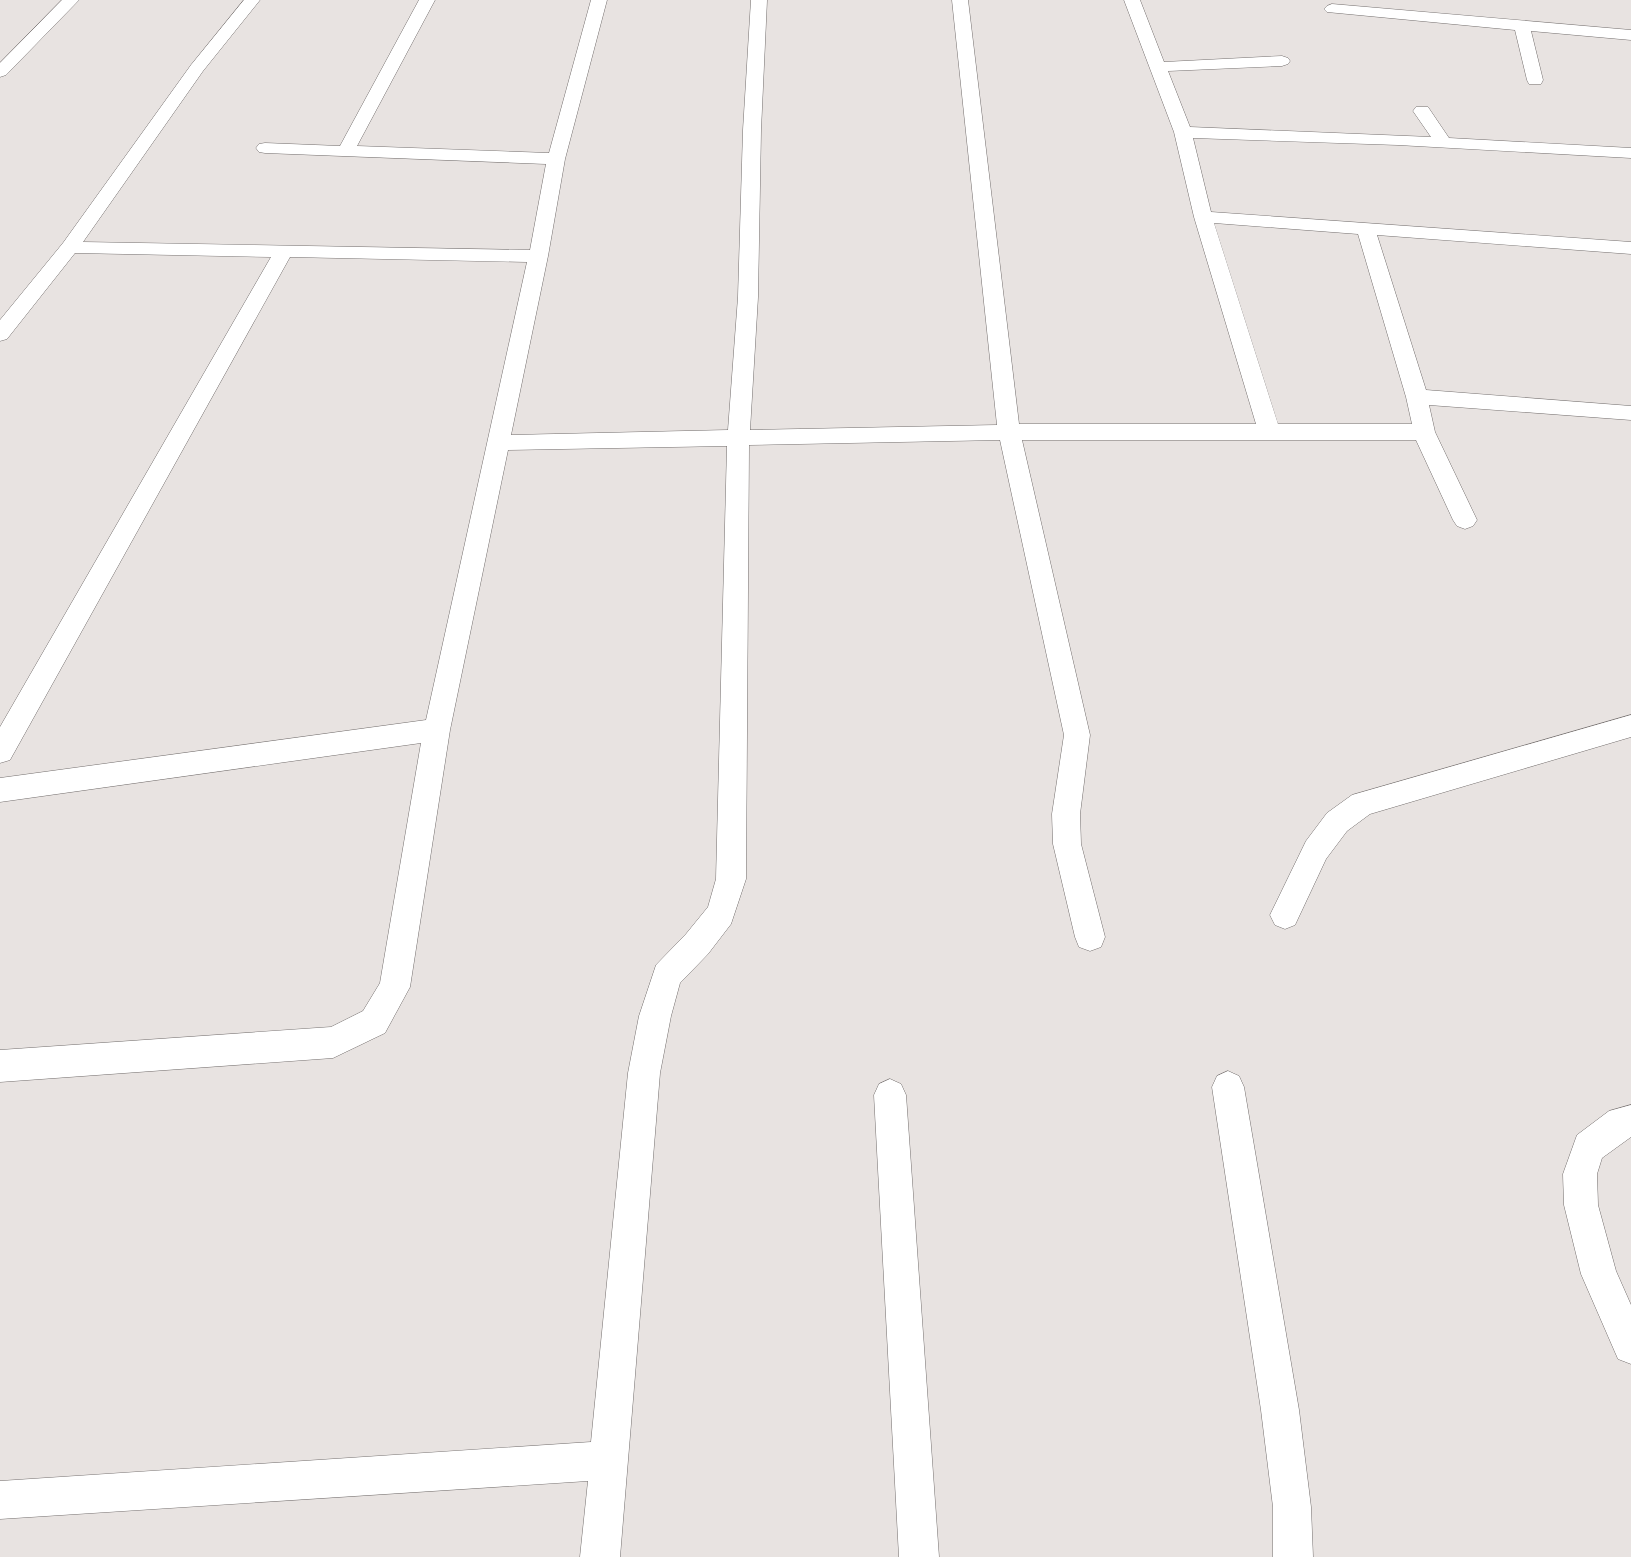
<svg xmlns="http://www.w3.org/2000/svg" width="1631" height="1557" font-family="'Work Sans',sans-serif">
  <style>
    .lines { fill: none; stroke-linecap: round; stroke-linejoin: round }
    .street-casing { stroke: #736e6d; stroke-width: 1 }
    .secondary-casing { stroke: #736e6d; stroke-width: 1 }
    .street { fill: #fff; fill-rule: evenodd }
    .secondary { fill: #fff; fill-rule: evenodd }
  </style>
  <rect width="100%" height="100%" fill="#e8e3e1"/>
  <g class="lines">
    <defs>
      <path id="street" d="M244 0H260L203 71 83 242 530 250 546 164 265 153 259 152 256 148 259 144 265 143 340 146 419 0H435L357 146 549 153 591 0H607L565 159 548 256 511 435 728 430 738 297 743 130 751 0H767L761 130 758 297 750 430 997 425 952 0H968L1019 424H1256L1194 217 1174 132 1124 0H1140L1164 62 1282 56 1288 58 1290 61 1288 64 1282 66 1168 71 1190 127 1431 137 1413 111 1416 107H1428L1449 138 1631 148V158L1398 145 1193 138 1211 212 1631 242V254L1377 235 1426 390 1631 406V420L1429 405 1435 432 1477 520 1473 526 1465 529 1457 526 1453 520 1416 440H1022L1090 735 1080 814 1081 844 1105 937 1101 947 1090 951 1079 947 1075 937 1053 844 1052 814 1064 735 1000 440 749 445 746 879 731 924 708 954 680 983 671 1016 660 1073 620 1557H580L588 1481 0 1519V1481L591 1442 628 1073 639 1016 656 965 686 934 708 907 716 879 727 446 508 450 450 730 410 987 385 1033 333 1058 0 1082V1050L331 1027 363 1011 380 983 421 743 0 802V778L426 720 527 262 290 257 10 760 0 763V727L271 257 75 253 7 339 0 341V320L63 243 191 65ZM1214 223 1358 234 1406 397 1412 424H1278Z
        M1332 4 1631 30V40L1531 31 1543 80 1541 84H1529L1527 80 1515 30 1327 12 1324 9 1327 6Z
        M1631 715V737L1370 814 1347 831 1326 859 1295 925 1285 929 1275 925 1270 915 1306 841 1327 813 1352 795Z
        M1228 1071 1239 1076 1244 1087 1299 1410 1311 1507 1313 1557H1273V1507L1261 1410 1212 1087 1217 1076Z
        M890 1079 901 1084 906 1095 939 1557H899L874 1095 879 1084Z
        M1631 1105V1137L1602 1158 1597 1174 1598 1205 1616 1271 1631 1305V1364L1618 1359 1581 1274 1564 1205 1563 1174 1577 1135 1609 1111Z"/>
      <path id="secondary" d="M62 0H79L6 75 0 77V63Z"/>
    </defs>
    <use href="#street" class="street-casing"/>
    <use href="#secondary" class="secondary-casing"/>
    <use href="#street" class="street"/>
    <use href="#secondary" class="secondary"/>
  </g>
</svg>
